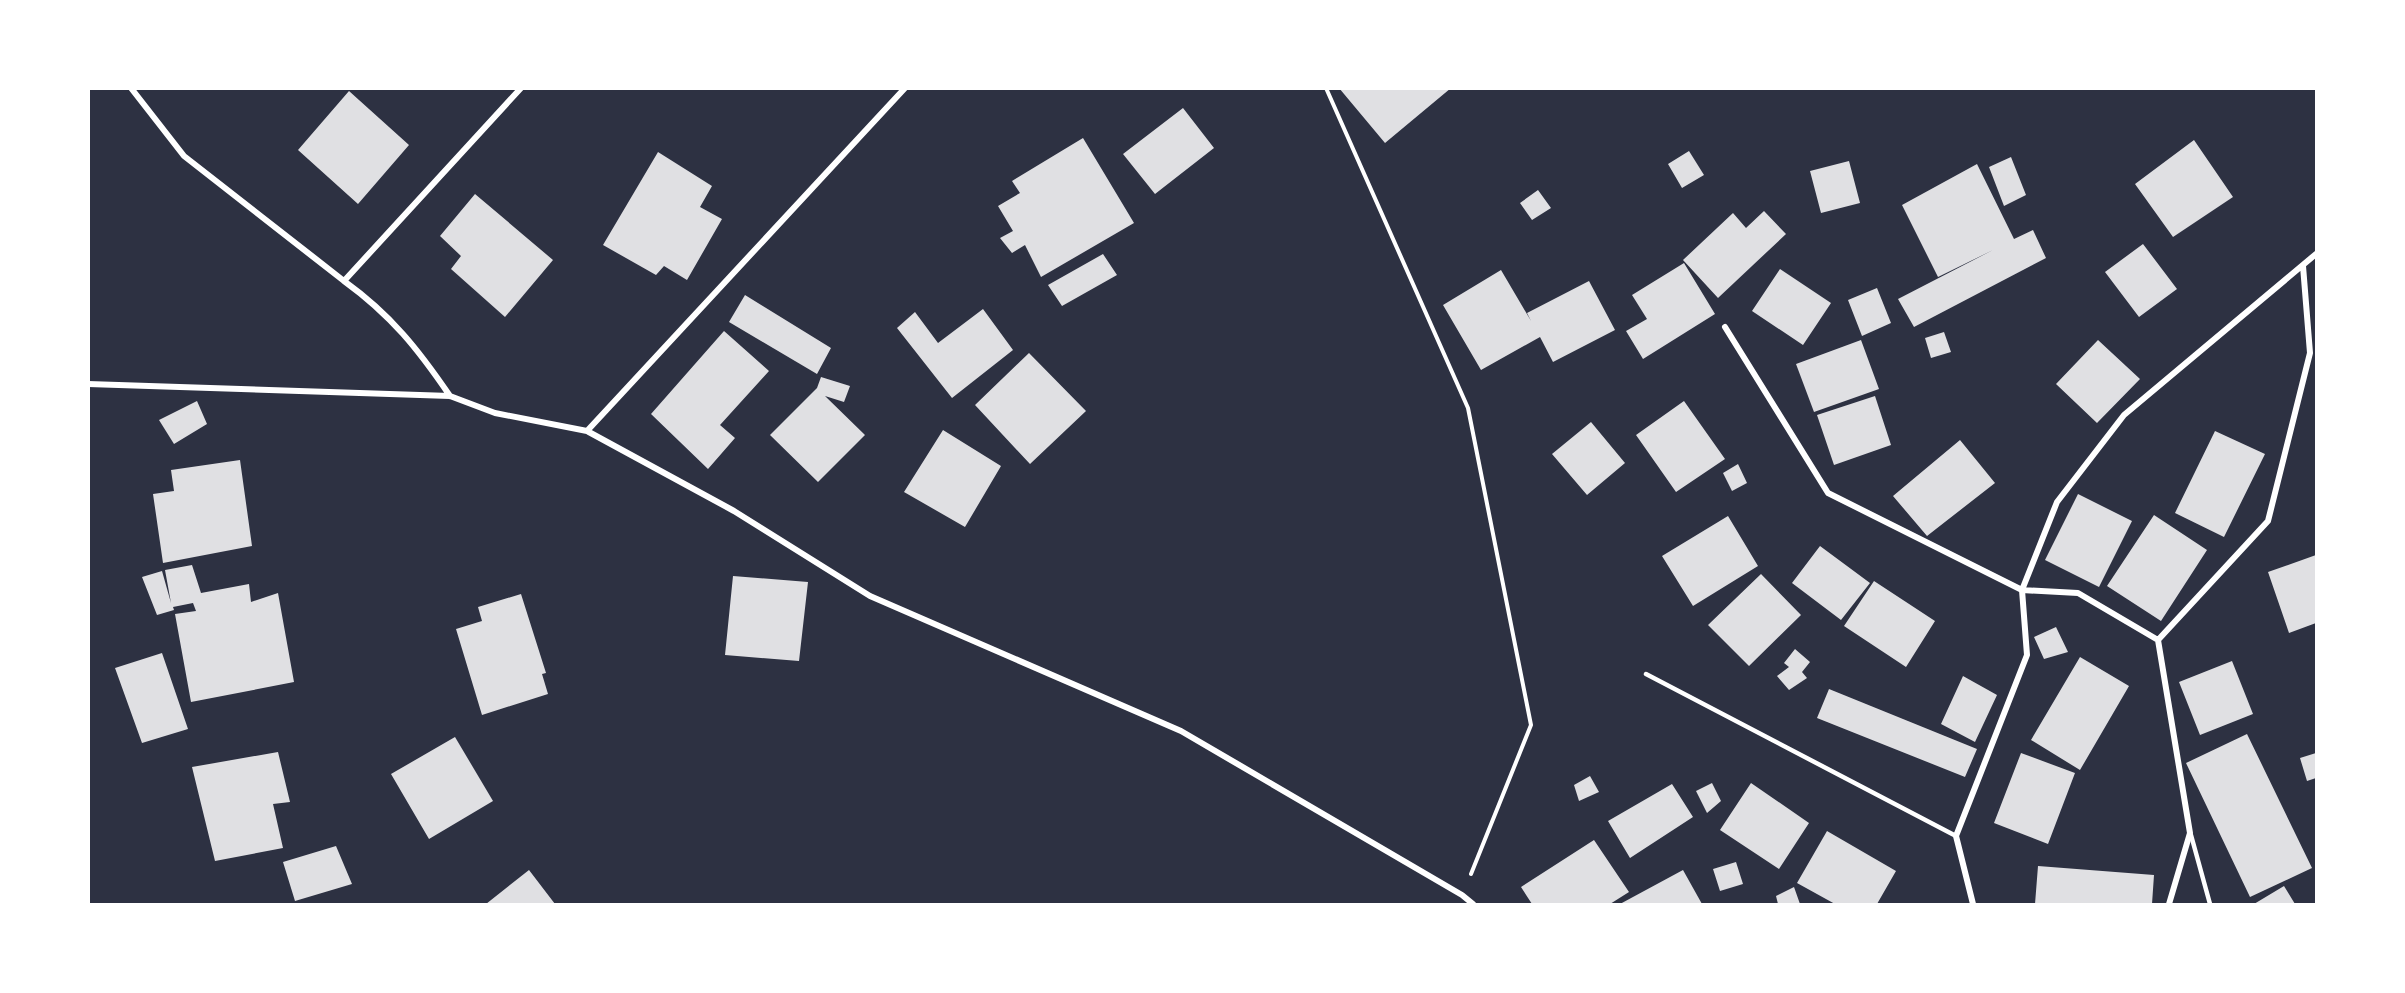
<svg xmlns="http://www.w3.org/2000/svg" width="2405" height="993" font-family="'PT Sans Narrow',sans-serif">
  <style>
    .building { fill: #e0e0e3 }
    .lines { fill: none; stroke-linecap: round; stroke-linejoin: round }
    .path { stroke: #fff; stroke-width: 4 }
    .service { stroke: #fff; stroke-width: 4.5 }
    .minor { stroke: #fff; stroke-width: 6 }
  </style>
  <rect width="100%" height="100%" fill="#2d3142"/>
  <path class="building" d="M1339 88H1451L1385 143Z
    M349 91 409 145 358 204 298 150Z
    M1183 108 1214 148 1155 194 1123 154Z
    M1083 138 1134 223 1041 277 1025 245 1012 253 1000 238 1013 231 998 206 1020 193 1012 181Z
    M2194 140 2233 197 2173 237 2135 184Z
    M1689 151 1704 175 1682 188 1668 164Z
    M658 152 712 186 700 207 722 219 687 280 664 266 656 275 603 245Z
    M2011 157 2026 195 2004 206 1989 167Z
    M1849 161 1860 203 1821 213 1810 171Z
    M1977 164 2014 239 2033 230 2046 258 1914 327 1898 299 1993 250 1938 277 1902 205Z
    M1538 190 1551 208 1532 220 1520 203Z
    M475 194 553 260 505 317 451 269 461 256 440 236Z
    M1764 211 1786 234 1718 298 1683 260 1733 213 1746 228Z
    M2143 244 2177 289 2139 317 2105 272Z
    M1103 254 1117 275 1062 306 1048 285Z
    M1684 263 1715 314 1643 359 1626 331 1647 319 1632 295Z
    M1780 269 1831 303 1803 345 1752 311Z
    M1501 270 1531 321 1527 313 1589 281 1615 330 1553 362 1540 337 1481 370 1443 305Z
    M1877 288 1891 323 1862 336 1848 300Z
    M745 295 831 348 817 374 729 322Z
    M983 309 1013 350 952 398 897 328 915 312 938 343Z
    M724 331 769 371 720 425 735 438 708 469 651 414Z
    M1944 332 1951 352 1931 358 1925 338Z
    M1861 340 1879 389 1814 412 1796 364Z
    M2098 340 2140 379 2097 423 2056 384Z
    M1029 353 1086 411 1030 464 975 405Z
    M821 377 850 386 844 402 825 396 865 435 818 482 770 435 817 388Z
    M1875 396 1891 445 1834 465 1817 415Z
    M197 401 207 424 174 444 159 420Z
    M1684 401 1725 459 1676 492 1636 435Z
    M1591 422 1625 463 1587 495 1552 454Z
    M943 430 1001 466 965 527 904 492Z
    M2215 431 2265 454 2224 537 2175 513Z
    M1960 440 1995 483 1927 536 1893 496Z
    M240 460 252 546 163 563 153 494 174 491 171 470Z
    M1738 464 1747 483 1732 491 1723 473Z
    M2078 494 2132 521 2099 587 2045 560Z
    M2154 515 2207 550 2161 621 2107 586Z
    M1728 516 1758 566 1693 606 1662 556Z
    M1820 546 1870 583 1841 620 1792 583Z
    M2316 555V623L2289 633 2268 572Z
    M192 565 201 593 249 584 251 602 278 593 294 682 191 702 175 614 196 611 193 603 173 607 174 610 157 615 142 577 162 571 171 603 165 570Z
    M1761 574 1801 615 1749 666 1708 625Z
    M733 576 808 582 799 661 725 655Z
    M1874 581 1935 621 1906 667 1844 626Z
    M521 594 546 673 542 674 548 694 482 715 456 629 482 621 478 607Z
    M2056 627 2068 652 2044 659 2034 637Z
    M1795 649 1810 662 1802 672 1807 678 1789 690 1777 676 1789 667 1784 663Z
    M162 653 188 729 142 743 115 668Z
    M2080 657 2129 686 2080 770 2031 740Z
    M2232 661 2253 714 2200 735 2179 682Z
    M1963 676 1997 695 1975 742 1941 724Z
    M1829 689 1977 749 1965 777 1817 718Z
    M2247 734 2312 868 2250 897 2186 763Z
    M455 737 493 801 429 839 391 774Z
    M278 752 290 802 273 804 283 848 215 861 192 767Z
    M2021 753 2075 773 2048 844 1994 823Z
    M2316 753V778L2307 781 2300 758Z
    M1590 776 1599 792 1579 801 1574 785Z
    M1712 783 1721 801 1707 813 1696 791Z
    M1751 783 1809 823 1779 869 1720 830Z
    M1672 784 1693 817 1630 858 1608 821Z
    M1827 831 1896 871 1877 904H1835L1797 883Z
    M1594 840 1629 892 1610 904H1532L1521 887Z
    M336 846 352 884 295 901 283 862Z
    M1736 862 1743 884 1720 891 1713 869Z
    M2038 866 2154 875 2152 904H2035Z
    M529 870 555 904H486Z
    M1683 870 1702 904H1620Z
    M2284 886 2295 904H2254Z
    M1794 887 1800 904H1778L1776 896Z"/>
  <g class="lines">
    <path class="path" d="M1326 88 1468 408 1531 725 1471 874"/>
    <path class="service" d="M1646 674 1956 836
      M2191 835 2210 904"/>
    <path class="minor" d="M131 88 184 156 344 281 521 88
      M344 281C391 315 418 349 450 396
      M1725 327 1828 493 2022 590 2078 593 2158 640 2190 833 2169 904
      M88 384 450 396 495 413 587 431 734 511 870 596 1181 731 1462 895 1473 904
      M587 431 905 88
      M2158 640 2268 521 2310 353 2303 266
      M1973 904 1956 836 2027 655 2022 590 2057 502 2124 415 2316 254"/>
  </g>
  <rect width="2405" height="993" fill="none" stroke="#ffffff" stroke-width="180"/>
</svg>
